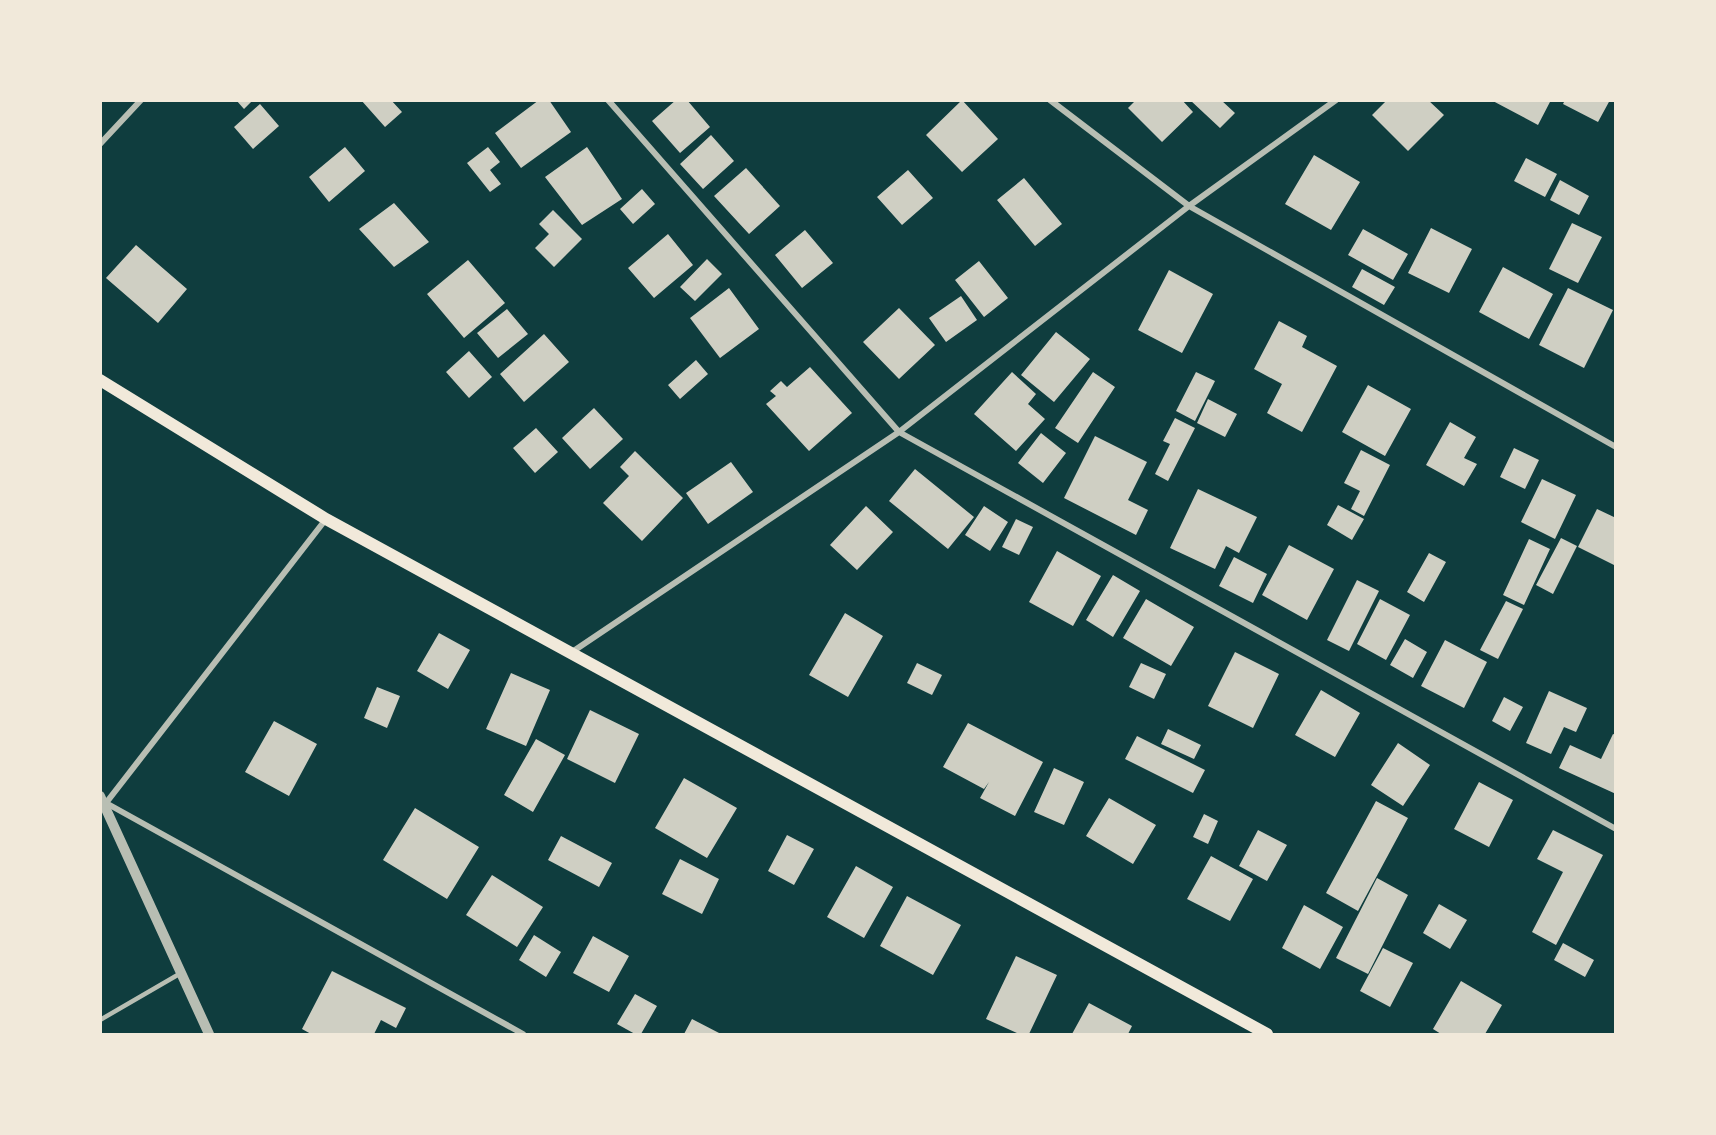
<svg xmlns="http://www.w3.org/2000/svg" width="1716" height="1135" font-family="'Alegreya Sans',sans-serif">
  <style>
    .building { fill: #cfcfc3 }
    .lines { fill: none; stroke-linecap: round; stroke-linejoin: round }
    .service { stroke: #b8beb3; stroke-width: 4.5 }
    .minor { stroke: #b8beb3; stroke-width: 6 }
    .tertiary { stroke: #b8beb3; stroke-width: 10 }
    .secondary { stroke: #f1e9da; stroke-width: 12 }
  </style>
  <rect width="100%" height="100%" fill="#0f3d3e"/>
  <path class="building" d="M236 100H253L244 109Z
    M361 100H391L402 112 385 127Z
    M539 100H549L571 132 521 168 495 133Z
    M676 100H687L710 127 680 153 652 121Z
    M962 100 998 139 962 172 926 135Z
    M1136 100H1182L1193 112 1162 142 1128 108Z
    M1190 100H1221L1235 113 1220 128Z
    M1387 100H1428L1444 115 1408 151 1372 115Z
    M1491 100H1551L1538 125Z
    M1565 100H1610L1598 122 1563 104Z
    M260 104 279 126 253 149 234 127Z
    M711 135 734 161 703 189 680 164Z
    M345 147 365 171 329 202 309 177Z
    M488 147 500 162 490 170 501 184 490 192 467 163Z
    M587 147 622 199 582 225 545 177Z
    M1314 155 1360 182 1331 230 1285 204Z
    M1526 158 1557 174 1545 197 1514 181Z
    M746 168 780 206 749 234 714 196Z
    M908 170 933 198 902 225 877 197Z
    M1024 178 1062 224 1035 246 997 200Z
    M1560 180 1589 196 1579 215 1550 200Z
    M642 189 655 204 633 224 620 209Z
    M394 203 429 242 394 267 359 229Z
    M553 210 582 239 554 267 535 248 549 234 539 224Z
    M1572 223 1602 237 1578 283 1549 269Z
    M1431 228 1472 249 1449 293 1408 273Z
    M1363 229 1408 254 1393 280 1348 255Z
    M805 230 833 263 802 288 775 255Z
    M668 234 693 265 654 298 628 268Z
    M136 245 187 289 158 323 106 278Z
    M707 259 722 274 695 301 680 287Z
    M468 260 505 303 464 338 427 294Z
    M979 261 1008 298 984 317 955 280Z
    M1503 267 1553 294 1529 339 1479 312Z
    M1362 269 1395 287 1384 305 1352 287Z
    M1169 270 1213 294 1182 353 1138 330Z
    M729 288 759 329 720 358 690 318Z
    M1568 288 1613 310 1584 368 1539 345Z
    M961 296 977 320 946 342 929 318Z
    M899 308 935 345 899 379 863 342Z
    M507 309 528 334 498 358 477 333Z
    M1279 321 1307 336 1302 347 1337 366 1302 432 1267 413 1282 384 1254 369Z
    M1056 332 1090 359 1054 402 1021 375Z
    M544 334 569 362 524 402 500 374Z
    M469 351 492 377 469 398 446 372Z
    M696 360 708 374 680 399 668 385Z
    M810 367 852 413 809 451 766 404 776 396 770 391 781 381 787 387Z
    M1012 372 1036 394 1028 404 1045 419 1016 451 974 414Z
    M1093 372 1115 387 1078 443 1055 428Z
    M1196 372 1215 381 1195 421 1176 411Z
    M1368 385 1411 409 1385 456 1342 432Z
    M1208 399 1237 414 1225 437 1197 423Z
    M594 408 623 439 590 469 562 438Z
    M1175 418 1195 428 1168 481 1155 474 1170 444 1163 441Z
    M1450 422 1476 437 1464 458 1477 464 1464 486 1426 465Z
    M536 428 558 452 535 473 513 448Z
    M1041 433 1066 453 1043 483 1018 463Z
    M1095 436 1147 462 1128 500 1148 510 1136 535 1064 498Z
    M1514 448 1539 460 1525 489 1500 477Z
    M1361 450 1390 465 1364 516 1351 509 1360 491 1344 483Z
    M635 451 683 498 642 541 603 503 629 476 620 467Z
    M731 462 753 492 708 524 686 493Z
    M915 469 974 517 948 549 889 501Z
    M1542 479 1576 495 1555 539 1521 522Z
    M1198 489 1257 517 1239 553 1226 546 1215 569 1170 548Z
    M1338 505 1364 519 1352 540 1327 525Z
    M866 506 893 532 857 570 830 545Z
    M984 506 1008 522 990 551 965 535Z
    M1597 509 1616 518V566L1578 547Z
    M1016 519 1033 527 1019 555 1002 547Z
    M1561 538 1577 546 1553 594 1536 585Z
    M1529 539 1550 549 1524 605 1503 595Z
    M1289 545 1334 569 1307 620 1262 595Z
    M1057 551 1101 576 1073 626 1029 602Z
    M1429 553 1446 562 1424 602 1407 592Z
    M1234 557 1267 574 1253 603 1219 586Z
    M1113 575 1140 591 1113 637 1086 620Z
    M1357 580 1379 591 1349 651 1327 640Z
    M1146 599 1194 627 1171 666 1123 638Z
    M1380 599 1410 615 1386 660 1357 644Z
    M1506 601 1523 609 1498 659 1480 650Z
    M845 613 883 636 848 697 809 675Z
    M439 633 470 650 448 689 417 671Z
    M1405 639 1427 652 1413 678 1390 665Z
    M1445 640 1487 662 1464 708 1421 686Z
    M1235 652 1279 674 1253 728 1208 706Z
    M917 663 942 675 932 695 907 683Z
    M1141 663 1166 674 1154 699 1129 687Z
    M511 673 550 690 526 746 486 729Z
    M377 687 400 696 387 728 364 718Z
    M1321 690 1360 713 1335 757 1295 735Z
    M1549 691 1587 708 1576 732 1564 727 1551 754 1526 743Z
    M1504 697 1523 707 1510 731 1492 721Z
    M590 710 639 734 615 783 567 759Z
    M274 721 317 744 289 796 245 772Z
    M968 723 1043 762 1015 816 980 798 989 782 984 789 943 767Z
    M1168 729 1201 745 1194 759 1161 744Z
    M1613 734 1616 735V794L1559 768 1570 745 1601 759Z
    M1137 736 1205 770 1193 793 1125 759Z
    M536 739 565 755 533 812 504 795Z
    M1398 743 1430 765 1403 806 1371 785Z
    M1054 768 1084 782 1064 825 1034 812Z
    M684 778 737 808 707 858 655 828Z
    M1479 782 1513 800 1489 847 1454 829Z
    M1109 798 1156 825 1133 864 1086 836Z
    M1376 801 1408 818 1358 911 1326 893Z
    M415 808 479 847 447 899 383 860Z
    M1204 814 1218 821 1208 844 1193 837Z
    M1258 830 1287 845 1267 881 1239 866Z
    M1553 830 1603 855 1556 945 1532 932 1563 872 1537 859Z
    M787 835 814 849 794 885 768 871Z
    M561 836 612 863 599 887 548 860Z
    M1211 856 1253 879 1230 921 1187 899Z
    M680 859 719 879 702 914 662 894Z
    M856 866 893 887 864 938 827 917Z
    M492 875 543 907 517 947 466 915Z
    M1377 878 1408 895 1368 974 1336 958Z
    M907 896 961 925 933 975 880 946Z
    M1439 904 1467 920 1450 949 1423 933Z
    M1304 905 1343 927 1320 969 1282 948Z
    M534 935 561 952 546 977 519 960Z
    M593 936 629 956 609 992 573 973Z
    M1563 943 1594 960 1585 977 1554 960Z
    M1383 948 1413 963 1390 1007 1360 991Z
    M1016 956 1057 975 1029 1034H1019L986 1019Z
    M332 971 406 1008 396 1028 381 1020 374 1034H311L302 1029Z
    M1461 981 1502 1005 1485 1034H1441L1433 1029Z
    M635 994 657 1006 641 1034H635L617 1024Z
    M1089 1003 1132 1026 1128 1034H1072Z
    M692 1019 721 1034H684Z"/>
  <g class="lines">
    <path class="service" d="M100 1020 181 973"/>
    <path class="minor" d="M608 100 899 432 1616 829
      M1050 100 1189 206 1616 447
      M100 144 141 100
      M326 519 106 803 523 1034
      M572 652 899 432 1189 206 1336 100"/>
    <path class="tertiary" d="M100 796 209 1034"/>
    <path class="secondary" d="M100 380 326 519 1267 1034"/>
  </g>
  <rect width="1716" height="1135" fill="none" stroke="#f1e9da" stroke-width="204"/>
</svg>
